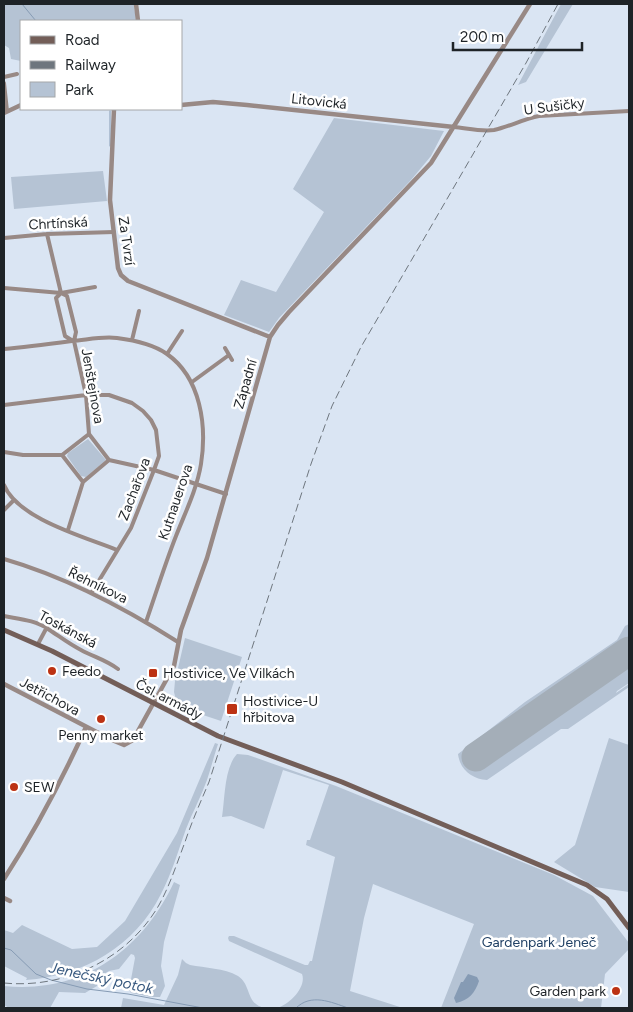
<svg xmlns="http://www.w3.org/2000/svg" width="633" height="1012" font-family="Figtree,sans-serif">
  <style>
    .green { fill: #b5c3d4 }
    .water { fill: #869bb4 }
    .lines { fill: none; stroke-linecap: round; stroke-linejoin: round }
    .stream { stroke: #869bb4; stroke-width: 1 }
    .runway { stroke: #a4aeb8; stroke-width: 29 }
    .minor { stroke: #988985; stroke-width: 4 }
    .tertiary { stroke: #988985; stroke-width: 4.5 }
    .secondary { stroke: #735e58; stroke-width: 5 }
    .rail { stroke: #6e767e; stroke-width: 1; stroke-dasharray: 8 4; stroke-linecap: butt }
    .poi-dot { fill: #bc3213; stroke: #fff; stroke-width: 2 }
    .labels { text-anchor: middle; stroke-width: 5; stroke-linejoin: round; paint-order: stroke }
    .street-label { font-size: 14px; fill: #1e2327; stroke: #fff }
    .poi-label { font-size: 14px; fill: #1e2327; stroke: #fff; text-anchor: start }
    .park-label { font-size: 14px; fill: #214165; stroke: #fff }
    .water-label { font-size: 15px; font-style: italic; fill: #38597f; stroke: #fff }
  </style>
  <rect width="100%" height="100%" fill="#dae5f3"/>
  <path class="green" d="M4 4 134 5 136 21H21V61L11 59 9 48 4 45Z
    M561 4H573L526 82 518 85Z
    M334 118 444 131 431 156 411 180 279 318 269 332 224 315 241 280 276 292 324 212 293 189Z
    M103 171 107 201 14 209 11 177Z
    M88 439 106 460 86 477 81 476 67 456 68 453Z
    M629 624V683L617 691 616 693 629 684V687L568 729H561L487 780C472 779 460 770 458 754L525 702 617 640 625 626Z
    M185 638 242 657 221 721 197 713V710L195 709 193 710 190 709 188 714 178 708 174 692 175 681Z
    M609 738 629 745V892L595 887 554 862 575 845Z
    M215 743 218 744C214 756 211 768 207 780 201 797 192 813 186 829 178 851 172 873 161 894 135 946 84 976 26 980L27 978 4 966V930L13 933 22 925 72 949 97 947 125 921 177 833Z
    M237 754 248 755 336 786 554 875 593 896 629 943V949L605 974 601 1008H441L474 924 373 884 364 918 350 991 403 1008H277C289 1005 307 987 302 974L229 941 228 938 229 936H234L305 965H308L310 961H312L335 857 306 845 307 840H310L329 785 283 770 264 829 231 816 222 817C225 799 224 768 237 754Z
    M174 882 180 885 164 942 161 966 165 986 160 997H151L131 993 129 990 135 958 134 955 131 954 119 969 109 971 97 978V986L85 993 59 992 50 1008H9L4 1005V986C81 994 142 951 174 882Z
    M182 959 186 963 190 965C205 968 224 968 238 976 252 985 245 1004 265 1008H121L123 998 164 1005 178 975Z"/>
  <path class="water" d="M468 974 477 977 479 981C475 993 469 1000 456 1003L454 998 461 982H463Z"/>
  <g class="lines">
    <path class="stream" d="M22 4 36 21
      M110 111V146
      M4 948 11 950 36 974 51 980 87 989 128 994 203 1008
      M296 1008C311 993 331 1002 348 1008"/>
    <path class="runway" d="M476 757 629 651"/>
    <path class="minor" d="M4 77 17 74
      M4 83 7 111
      M454 127C466 128 481 132 494 130 509 127 523 119 539 116L629 111
      M47 234 61 293 67 296 76 332 74 341 86 395 89 434
      M4 238 47 234 114 232
      M4 288 61 293 95 287
      M61 293 56 298 65 336 73 341
      M132 340 139 311
      M225 348 232 360
      M4 349C26 347 49 344 72 341 86 340 102 336 117 338 133 340 153 344 167 354 201 378 207 426 201 464 197 489 185 513 176 536 165 564 156 593 146 622
      M167 354 182 331
      M192 382 229 355
      M4 405 86 395H109L132 403 143 411 151 420 156 430 159 456 154 470 131 528 92 592
      M89 434 109 460 83 482 62 455Z
      M4 452 23 455H62
      M109 460 154 470 226 494
      M4 485C18 519 85 537 117 550
      M4 510 14 500
      M68 530 83 482
      M4 559C66 577 123 607 178 642
      M4 616C19 619 35 620 48 629 59 636 69 644 81 650 94 657 106 660 118 669
      M38 644 47 627"/>
    <path class="tertiary" d="M136 4 138 21
      M181 105 213 102 247 105 454 127
      M114 109 110 200 118 268 121 275 128 281 270 337
      M4 113 21 105
      M4 684 112 740 124 745 133 740 174 666 181 630 207 558 270 337 278 325 289 312 431 163 530 4
      M4 879C35 831 62 780 86 727
      M4 898 10 901"/>
    <path class="secondary" d="M4 630 52 651 218 736 342 782 587 885 607 899 629 928"/>
    <path class="rail" d="M4 983C65 989 128 959 159 905 170 885 177 863 185 842 192 821 201 801 209 782L311 464 332 406 361 347 526 63 558 4"/>
  </g>
  <g class="poi-dot">
    <circle cx="52" cy="671" r="5"/>
    <rect x="148" y="668" width="10" height="10" rx="2.5"/>
    <rect x="226" y="703" width="12" height="12" rx="2.5"/>
    <circle cx="101" cy="719" r="5"/>
    <circle cx="14" cy="787" r="5"/>
    <circle cx="616" cy="991" r="5"/>
  </g>
  <g class="labels">
    <g class="street-label">
      <text transform="translate(319 101) rotate(6)" y="5">Litovická</text>
      <text transform="translate(554 106) rotate(-7)" y="5">U Sušičky</text>
      <text transform="translate(58 223) rotate(-3)" y="5">Chrtínská</text>
      <text transform="translate(127 241) rotate(82)" y="5">Za Tvrzí</text>
      <text transform="translate(245 384) rotate(-74)" y="5">Západní</text>
      <text transform="translate(93 386) rotate(80)" y="5">Jenštejnova</text>
      <text transform="translate(134 489) rotate(-69)" y="5">Zachařova</text>
      <text transform="translate(175 502) rotate(-71)" y="5">Kutnauerova</text>
      <text transform="translate(98 585) rotate(26)" y="5">Řehníkova</text>
      <text transform="translate(68 629) rotate(28)" y="5">Toskánská</text>
      <text transform="translate(50 696) rotate(28)" y="5">Jetřichova</text>
      <text transform="translate(169 699) rotate(27)" y="5">Čsl. armády</text>
    </g>
    <g class="poi-label">
      <text x="62" y="676">Feedo</text>
      <text x="163" y="678">Hostivice, Ve Vilkách</text>
      <text x="243" y="706">Hostivice-U<tspan x="243" dy="16">hřbitova</tspan></text>
      <text x="101" y="740" text-anchor="middle">Penny market</text>
      <text x="24" y="792">SEW</text>
      <text x="606" y="996" text-anchor="end">Garden park</text>
    </g>
    <g class="park-label">
      <text x="539" y="947">Gardenpark Jeneč</text>
    </g>
    <g class="water-label">
      <text transform="translate(101 978) rotate(12)" y="5">Jenečský potok</text>
    </g>
  </g>
  <rect width="633" height="1012" fill="none" stroke="#1e2327" stroke-width="10"/>
  <rect x="20" y="20" width="162" height="90" fill="#ffffff" stroke="#a5a7a9"/>
  <rect x="30" y="36" width="25" height="8" fill="#735e58" stroke="#a5a7a9"/>
  <text x="65" y="45" font-size="15" fill="#1e2327">Road</text>
  <rect x="30" y="61" width="25" height="8" fill="#6e767e" stroke="#a5a7a9"/>
  <text x="65" y="70" font-size="15" fill="#1e2327">Railway</text>
  <rect x="30" y="82" width="25" height="15" fill="#b5c3d4" stroke="#a5a7a9"/>
  <text x="65" y="95" font-size="15" fill="#1e2327">Park</text>
  <path d="M453 42v8h129v-8" fill="none" stroke="#1e2327" stroke-width="2.5"/>
  <text x="460" y="42" font-size="15" fill="#1e2327" stroke="#ffffff" stroke-width="4" paint-order="stroke">200 m</text>
</svg>
